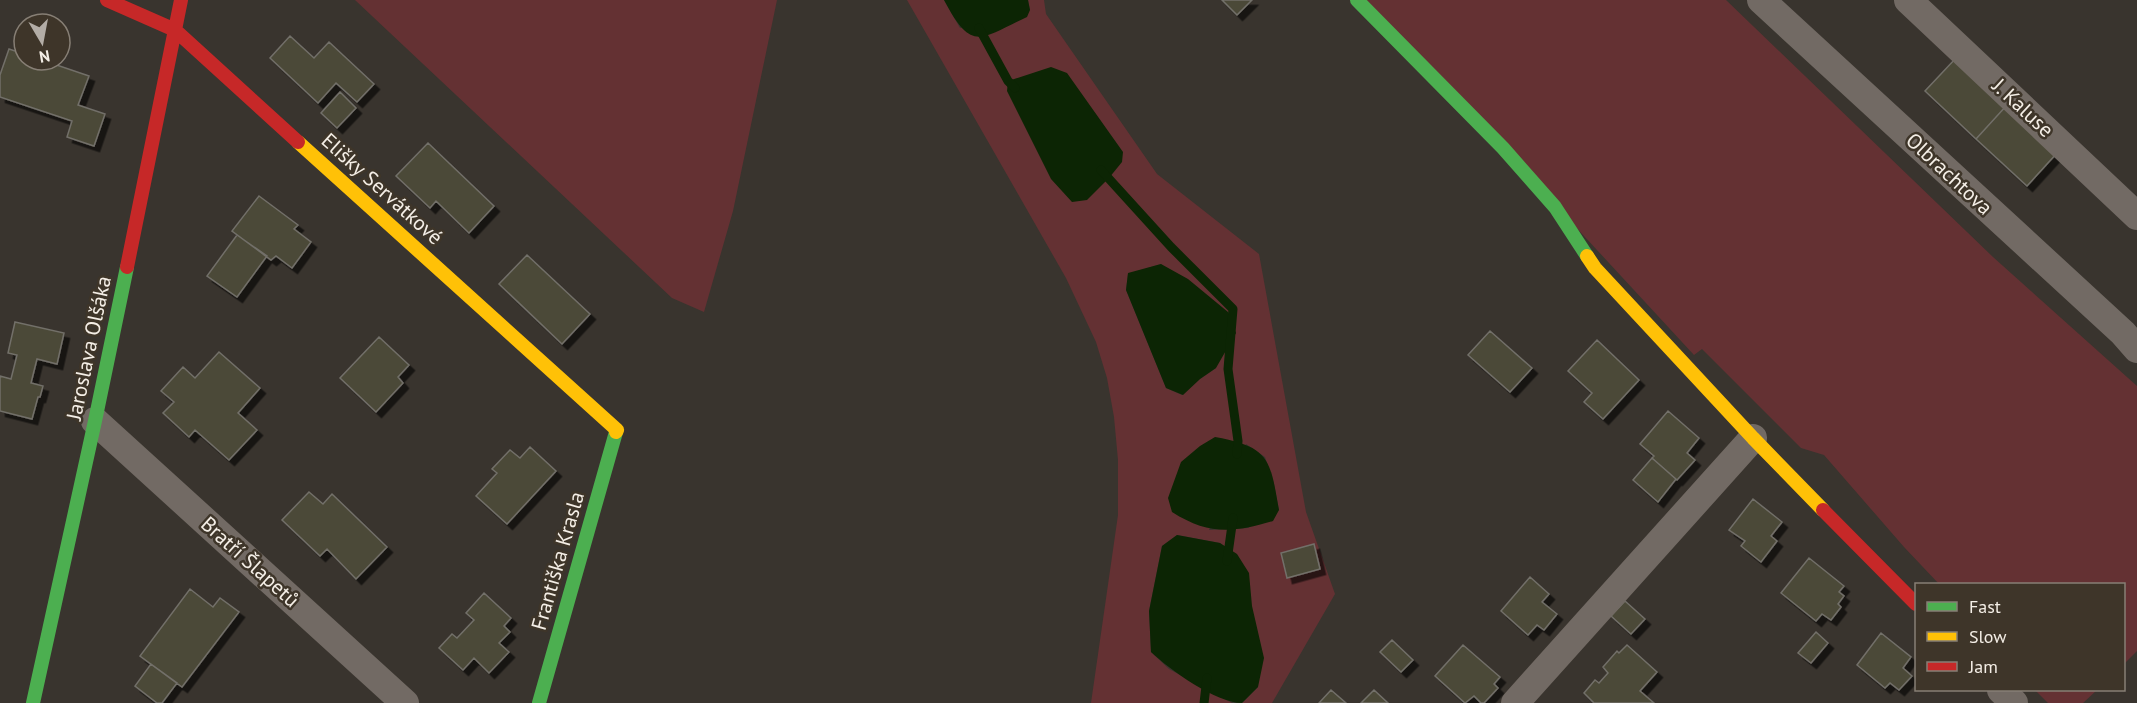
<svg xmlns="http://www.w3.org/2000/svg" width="2137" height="703" font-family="'PT Sans',sans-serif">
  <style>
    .green { fill: #643133; fill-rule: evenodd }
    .water { fill: #0c2504 }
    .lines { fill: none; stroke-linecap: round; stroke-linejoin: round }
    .stream { stroke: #0c2504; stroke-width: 9 }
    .building { fill: #4b4937; stroke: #726f69; stroke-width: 1.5; filter: url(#shadow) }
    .street { stroke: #726a64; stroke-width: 28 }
    .fast { stroke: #4caf50; stroke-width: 14 }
    .slow { stroke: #ffc107; stroke-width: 14 }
    .jam { stroke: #c62828; stroke-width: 14 }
    .labels { text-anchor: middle; stroke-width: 5; stroke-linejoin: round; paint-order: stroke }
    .street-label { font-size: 21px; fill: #f4eee6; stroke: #3e3529 }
  </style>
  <defs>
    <filter id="shadow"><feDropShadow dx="5.5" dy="5.5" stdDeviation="0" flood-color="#0009"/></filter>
  </defs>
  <rect width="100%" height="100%" fill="#39342e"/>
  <path class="green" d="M355 0H777L733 211 704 312 672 298Z
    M907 0H944L960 28 1030 10 1028 0H1044L1046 14 1157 174 1259 254 1306 512 1335 594 1272 703H1242L1258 687 1248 573 1220 543 1177 535 1162 546 1149 611 1151 652 1169 669 1232 703H1091L1118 515V460L1114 417 1107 378 1096 342 1066 278ZM1161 264 1216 368 1200 379 1182 395 1166 388 1126 290 1128 274ZM1246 444 1265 457 1274 484 1279 510 1248 528 1209 530Z
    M1366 0H1726L1993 257 2137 386V651L2124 664V584H1939L1904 547 1824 455 1801 448 1702 349 1694 355Z
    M2035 690H2097L2083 703H2048Z"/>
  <path class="water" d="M944 0H1028L1030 10 1027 17C980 39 972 53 944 0Z
    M1051 67 1067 73 1123 152 1122 162 1109 178 1087 200 1072 202 1051 179 1007 91 1008 81Z
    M1161 264 1188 279 1228 312 1236 333 1216 368 1200 379 1183 395 1166 388 1126 290 1128 273Z
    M1215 437C1270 447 1270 459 1279 510L1273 521C1233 533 1208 535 1172 512L1168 498 1181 462 1200 446Z
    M1177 535 1220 543 1237 554 1249 573 1252 606 1264 658 1258 687 1242 703C1216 703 1170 670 1151 652L1149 611 1162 546Z"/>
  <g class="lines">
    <path class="stream" d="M979 28 1008 81 1015 88
      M1101 170 1171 247 1233 309 1228 369 1238 441 1237 454
      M1227 561 1233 518
      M1204 703 1207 678"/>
  </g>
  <path class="building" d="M1222 0H1252L1237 15Z
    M290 36 314 58 329 42 374 84 357 102 336 83 318 103 270 58Z
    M9 49 24 54V60H42L89 76 78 105 105 114 94 146 67 137 72 121 0 97V75Z
    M1956 58 2007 105 1976 139 1925 91Z
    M340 92 356 108 337 128 321 113Z
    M2007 105 2057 153 2027 186 1976 139Z
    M428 143 494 206 469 233 436 201 430 208 396 176Z
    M259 196 298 225 294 229 311 242 292 268 276 256 271 260 232 231Z
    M237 235 267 256 237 297 207 276Z
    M527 255 590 314 562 344 499 284Z
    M15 322 64 333 57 364 37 359 31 383 43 386 40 397H38L32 419 0 411V376L11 379 17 355 8 353Z
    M1490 331 1532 368 1510 392 1468 355Z
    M379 337 409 365 398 377 403 383 376 412 340 378Z
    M1597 340 1639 380 1603 419 1584 402 1592 393 1568 371Z
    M219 352 260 388 238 413 257 430 229 460 195 430 189 437 163 413 174 402 161 391 183 367 195 378Z
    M1668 411 1699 438 1687 453 1695 460 1677 480 1652 458 1654 456 1640 444Z
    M530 447 556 471 507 524 476 496 497 473 492 469 510 450 520 458Z
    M1652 458 1676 479 1658 502 1633 480Z
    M309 492 323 504 332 494 387 547 356 579 327 549 320 556 282 520Z
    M1753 499 1782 522 1771 536 1777 541 1761 562 1741 546 1745 541 1729 530Z
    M1314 544 1320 569 1287 578 1281 553Z
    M1809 558 1844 586 1839 592 1844 596 1838 604 1841 607 1831 620 1822 614 1816 621 1781 593Z
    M1530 577 1549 594 1542 602 1557 614 1544 630 1537 625 1528 635 1501 611Z
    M190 589 213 607 220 598 239 612 182 687 140 656Z
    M484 593 511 618 504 626 510 632 499 643 509 652 489 673 474 658 463 670 439 648 452 634 457 638 474 620 466 613Z
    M1625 601 1645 619 1631 634 1611 616Z
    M1816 632 1828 643 1811 663 1798 653Z
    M1881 633 1911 657 1903 668 1912 676 1899 690 1890 683 1885 688 1857 665Z
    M1392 640 1413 660 1401 672 1380 652Z
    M1463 645 1500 677 1494 684 1498 688 1484 703H1481L1474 696 1465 703 1435 676Z
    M1627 645 1657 672 1640 691 1654 703H1594L1584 693 1595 680 1599 683 1608 673 1603 667 1617 651 1619 653Z
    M151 664 177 683 162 703H157L135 686Z
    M1331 690 1346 703H1319Z
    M1374 690 1388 703H1361Z"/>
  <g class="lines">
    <path class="street" d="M1761 0 2123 333 2137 349
      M1908 0 2137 216
      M95 421 405 703
      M2001 690 2014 703
      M1515 703 1753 438"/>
    <path class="fast" d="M1357 0 1503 148 1555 207 1587 256
      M33 703 95 421 127 267
      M539 703 616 432"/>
    <path class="slow" d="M298 142 617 430 616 432
      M1587 256 1595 268 1753 438 1823 510"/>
    <path class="jam" d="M107 0 175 30 298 142
      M127 267 181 0
      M1823 510 1916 604"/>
  </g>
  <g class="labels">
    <g class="street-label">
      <text transform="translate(2023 108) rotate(43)" y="7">J. Kaluse</text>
      <text transform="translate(1949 174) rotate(43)" y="7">Olbrachtova</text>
      <text transform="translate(382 189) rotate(42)" y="7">Elišky Servátkové</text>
      <text transform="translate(89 348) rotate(-78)" y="7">Jaroslava Olšáka</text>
      <text transform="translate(558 561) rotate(-74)" y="7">Františka Krasla</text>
      <text transform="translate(250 562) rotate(42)" y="7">Bratří Šlapetů</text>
    </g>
  </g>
  <rect x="1915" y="583" width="210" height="108" fill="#3e3529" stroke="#877f75" stroke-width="1.5"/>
  <rect x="1927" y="602" width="30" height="9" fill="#4caf50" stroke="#877f75" stroke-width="1.5"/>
  <text x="1969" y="613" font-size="18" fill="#f4eee6">Fast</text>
  <rect x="1927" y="632" width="30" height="9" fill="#ffc107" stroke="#877f75" stroke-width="1.5"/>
  <text x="1969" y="643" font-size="18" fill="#f4eee6">Slow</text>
  <rect x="1927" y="662" width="30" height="9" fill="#c62828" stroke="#877f75" stroke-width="1.5"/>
  <text x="1969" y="673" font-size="18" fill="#f4eee6">Jam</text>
  <g transform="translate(42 42) rotate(170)"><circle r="28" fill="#3e3529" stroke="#877f75" stroke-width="1.5"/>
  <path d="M0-4.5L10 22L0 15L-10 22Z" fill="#b3ada6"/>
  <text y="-9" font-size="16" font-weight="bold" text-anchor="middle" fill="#f4eee6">N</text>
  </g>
</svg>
